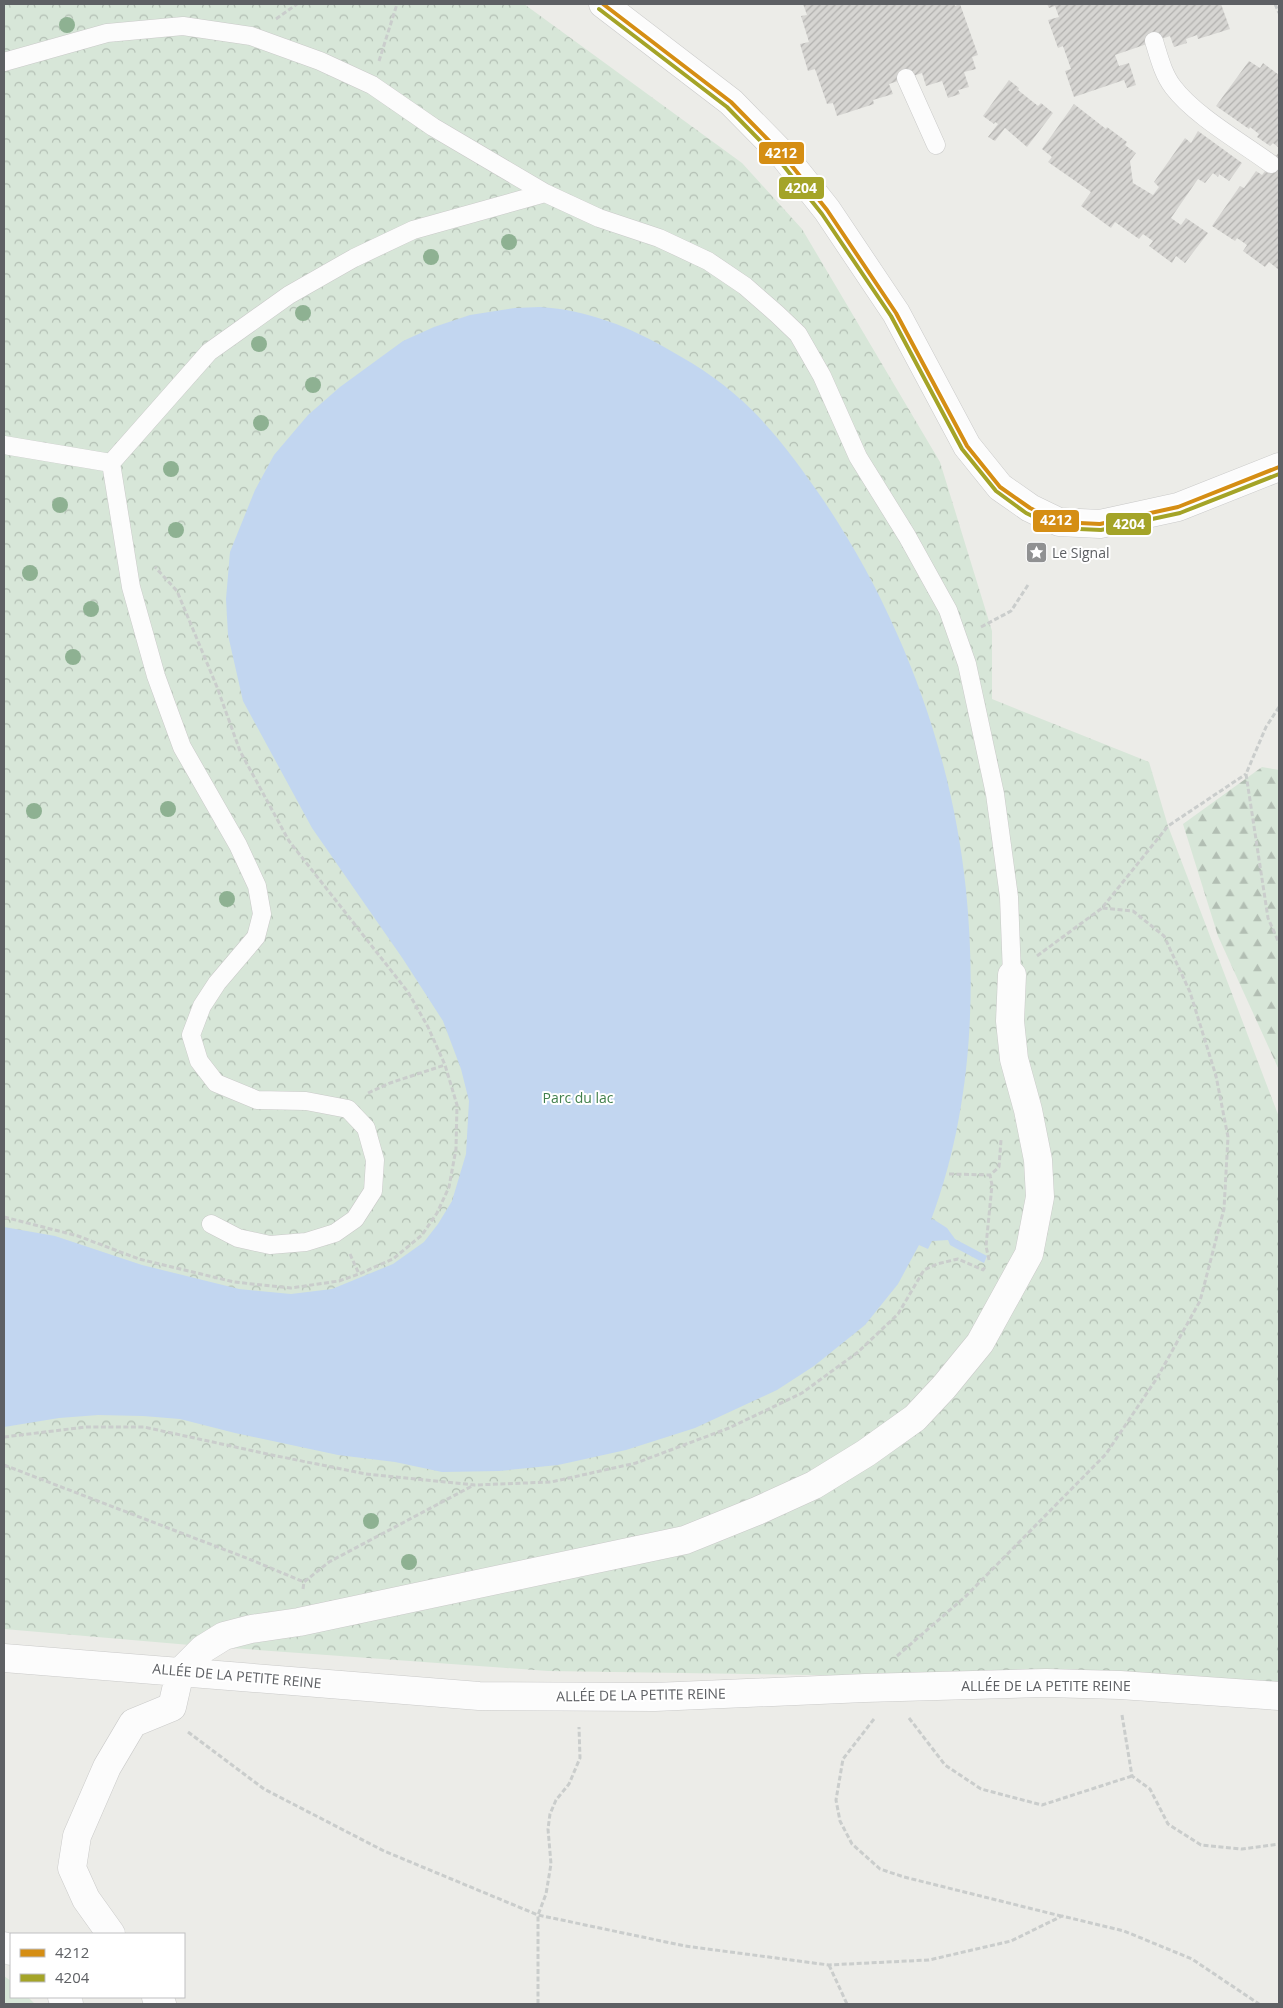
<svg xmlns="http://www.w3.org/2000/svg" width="1283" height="2008" font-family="'Open Sans',sans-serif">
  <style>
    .grass { fill: #d7e6d8 }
    .forest { fill: url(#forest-firs) }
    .park { fill: url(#park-crowns) }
    .water { fill: #c2d6f0 }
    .building { fill: url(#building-hatch) }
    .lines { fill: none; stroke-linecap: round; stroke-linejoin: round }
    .service-casing { stroke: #cacac9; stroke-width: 19 }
    .minor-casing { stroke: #cacac9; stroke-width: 29 }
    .tertiary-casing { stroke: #cacac9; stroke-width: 29 }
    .secondary-casing { stroke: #c8c8c8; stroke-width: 29 }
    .path { stroke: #cacdcc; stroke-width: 3; stroke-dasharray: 5 2.5; stroke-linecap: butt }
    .service { stroke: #fcfcfc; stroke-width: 18 }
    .minor { stroke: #fcfcfc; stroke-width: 28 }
    .tertiary { stroke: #fcfcfc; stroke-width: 28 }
    .secondary { stroke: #fcfcfc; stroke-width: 28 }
    .bus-1-casing { stroke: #fff; stroke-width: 8 }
    .bus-2-casing { stroke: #fff; stroke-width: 8 }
    .bus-1 { stroke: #d58e14; stroke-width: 4 }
    .bus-2 { stroke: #a4a428; stroke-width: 4 }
    .tree { fill: #8eb192 }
    .labels { text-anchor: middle; stroke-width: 4; stroke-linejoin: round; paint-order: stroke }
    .poi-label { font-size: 14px; fill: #5e6064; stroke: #fff; text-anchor: start }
    .park-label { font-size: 14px; fill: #41804c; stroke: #fff }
    .street-label { font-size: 14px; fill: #5e6064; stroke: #fff }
    .line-badge { stroke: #fff; stroke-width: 2 }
    .badge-label { font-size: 14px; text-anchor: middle; font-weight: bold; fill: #fff }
  </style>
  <defs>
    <pattern id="forest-firs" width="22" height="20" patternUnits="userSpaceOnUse" patternTransform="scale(1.25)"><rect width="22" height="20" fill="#d7e6d8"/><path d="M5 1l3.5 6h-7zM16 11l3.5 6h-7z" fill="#b2beb3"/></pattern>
    <pattern id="park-crowns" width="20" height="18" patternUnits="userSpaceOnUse" patternTransform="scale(1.25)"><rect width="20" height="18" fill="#d7e6d8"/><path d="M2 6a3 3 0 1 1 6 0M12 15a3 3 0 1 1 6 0" fill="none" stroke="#b2beb3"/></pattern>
    <pattern id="building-hatch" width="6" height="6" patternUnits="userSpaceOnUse" patternTransform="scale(1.25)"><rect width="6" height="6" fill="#d6d5d2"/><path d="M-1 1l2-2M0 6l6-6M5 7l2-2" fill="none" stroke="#b1b0ae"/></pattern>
  </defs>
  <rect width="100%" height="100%" fill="#ecece8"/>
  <path class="grass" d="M4 1976 11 1981V1997H28L35 2004H4Z"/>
  <path class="forest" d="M1262 767 1279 770V1070L1218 936 1183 824Z"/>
  <path class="park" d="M4 4H524L742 163 802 229 940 462 992 631V699L1149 762 1168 826 1279 1117V1682L548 1671 190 1645 4 1629Z"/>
  <path class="water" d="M540 307C588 310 630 327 671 351 700 367 728 386 752 410 779 437 802 469 824 501 901 616 952 752 966 890 977 1000 970 1116 931 1220L933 1219 947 1228 955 1239 987 1256 984 1263 950 1245 948 1240 932 1241 928 1249 919 1245 898 1284 865 1325 814 1366 777 1390 695 1428 626 1450 558 1465 499 1471 442 1472 395 1462 338 1455 235 1433 180 1419 143 1416 98 1415 59 1418 4 1427V1227L55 1236 142 1265 239 1289 291 1294 332 1289 393 1264 424 1242 438 1224 452 1201 466 1154 469 1101 461 1069 443 1021 403 959 312 828 243 701 228 635 226 599 230 552 255 490 274 455 308 415 340 387 403 341 434 327 470 315 515 308Z"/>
  <path class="building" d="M803 4H954L955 6 960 4 978 55 972 57 976 69 964 72 969 87 958 90 960 94 948 98 942 81 926 86 922 73 889 84 893 94 873 100 874 104 837 116 833 103 827 104 815 69 808 71 800 44 809 42 801 16 807 15Z
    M1047 4H1221L1230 29 1198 39 1197 35 1186 39 1187 43 1174 47 1170 36 1115 55 1119 66 1129 63 1136 85 1127 88 1124 80 1074 97 1065 71 1071 69 1063 46 1058 48 1048 20 1059 17 1055 6 1049 8Z
    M1249 61 1260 68 1263 63 1279 75V148L1273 143 1270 146 1257 137 1259 134 1250 127 1249 129 1216 106Z
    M1009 80 1019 88 1018 90 1038 106 1041 103 1053 113 1027 147 1005 128 995 141 988 137 998 124 995 122 994 124 983 116Z
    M1074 104 1106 129 1107 127 1127 142 1125 145 1136 153 1130 161 1133 183 1153 195 1159 187 1154 182 1185 138 1191 143 1198 131 1242 163 1229 181 1219 174 1218 177 1213 173 1205 183 1198 179 1171 218 1181 225 1186 218 1208 233 1185 263 1176 256 1172 263 1149 246 1153 241 1143 234 1139 239 1115 222 1111 228 1081 206 1091 192 1048 162 1052 157 1042 149Z
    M1279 152V270L1269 262 1265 267 1243 251 1247 245 1237 238 1235 241 1212 226 1240 186 1244 188 1256 171 1262 175Z"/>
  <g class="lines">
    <defs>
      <path id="service" d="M1154 41C1159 57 1163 74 1173 87 1195 116 1241 142 1271 164
        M4 62 107 33 183 26 251 36 320 61 372 85 433 127 545 193 599 218 659 238 708 261 745 286 777 314 798 334 822 376 858 457 907 536 948 610 967 664 995 794 1009 897 1012 975
        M906 78 936 145
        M4 445 111 463 209 352 289 295 354 258 413 230 545 193
        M111 463 131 587 156 676 182 747 238 845 257 886 262 914 256 937 217 983 202 1006 191 1035 199 1061 216 1083 257 1100 306 1101 348 1109 366 1128 375 1160 373 1191 355 1219 335 1233 306 1242 270 1245 238 1238 211 1224"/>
      <path id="minor" d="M4 1658 479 1696 655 1697 865 1688 1046 1683 1120 1685 1279 1696
        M111 1934 86 1899 72 1868 77 1836 107 1767 133 1723 172 1707 180 1672 203 1649 224 1636 251 1629 299 1622 685 1540 757 1511 814 1485 866 1453 915 1418 944 1387 980 1343 1029 1254 1040 1197 1038 1160 1028 1110 1014 1059 1010 1021 1012 975
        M156 1997 162 2004"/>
      <path id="tertiary" d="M603 4 731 102 784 156 827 210 896 313 967 446 1000 487 1030 508 1059 522 1100 524 1178 507 1279 467"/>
      <path id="secondary" d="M4 1946 11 1951
        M62 1997 69 2004"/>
    </defs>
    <use href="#service" class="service-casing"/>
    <use href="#minor" class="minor-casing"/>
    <use href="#tertiary" class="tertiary-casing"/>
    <use href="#secondary" class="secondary-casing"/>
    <path class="path" d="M1275 4 1279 13
      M276 19 297 4
      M379 61 397 4
      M981 627 1011 611 1028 585
      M1279 707 1266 727 1246 774 1268 918 1279 943
      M1037 956 1102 908 1168 826 1246 774
      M368 1093 390 1083 445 1065
      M949 1174 990 1175 999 1167 1001 1140
      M4 1217 78 1236 139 1259 234 1282 291 1288 339 1281 359 1274 393 1259 422 1235 437 1213 449 1187 456 1149 457 1105 445 1065 428 1027 408 992 289 841 240 751 217 687 177 591 155 567
      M350 1254 359 1274
      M989 1260 986 1246 992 1185 990 1175
      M4 1437 86 1427H144L272 1455 366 1474 475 1485 551 1482 636 1463 729 1428 802 1393 858 1352 898 1314 924 1270 937 1264 958 1259 983 1270 985 1267
      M4 1465 249 1559 304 1582
      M303 1589 304 1582 329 1562 474 1485
      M897 1656 966 1596 1106 1454 1157 1378 1200 1301 1224 1209 1228 1137 1216 1076 1190 992 1164 936 1133 911 1102 908
      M1122 1715 1132 1776 1150 1789 1168 1824 1201 1845 1242 1849 1279 1844
      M909 1718 945 1765 981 1789 1042 1805 1132 1776
      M874 1719 843 1759 836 1800 840 1821 852 1844 880 1869 904 1877 1061 1916
      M188 1732 264 1789 384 1851 538 1915 685 1946 829 1965 929 1960 1011 1941 1062 1916 1124 1931 1192 1959 1259 2004
      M829 1965 847 2004
      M538 2004V1915L546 1894 551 1864 548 1829 550 1814 556 1800 569 1784 580 1758 579 1727"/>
    <use href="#service" class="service"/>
    <use href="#minor" class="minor"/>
    <use href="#tertiary" class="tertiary"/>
    <use href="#secondary" class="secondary"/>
    <defs>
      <path id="bus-1" d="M603 4 731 102 784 156 827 210 896 313 967 446 1000 487 1030 508 1059 522 1100 524 1178 507 1279 467"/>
      <path id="bus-2" d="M599 9 727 107 779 160 822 214 891 316 962 449 996 491 1026 513 1057 528 1101 530 1180 513 1279 474"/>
    </defs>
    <use href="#bus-1" class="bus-1-casing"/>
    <use href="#bus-2" class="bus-2-casing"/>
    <use href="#bus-1" class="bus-1"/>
    <use href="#bus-2" class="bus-2"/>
  </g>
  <g class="tree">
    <circle cx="67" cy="25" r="8"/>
    <circle cx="509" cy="242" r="8"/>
    <circle cx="431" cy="257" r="8"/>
    <circle cx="303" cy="313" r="8"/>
    <circle cx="259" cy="344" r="8"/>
    <circle cx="313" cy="385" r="8"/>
    <circle cx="261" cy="423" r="8"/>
    <circle cx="171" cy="469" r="8"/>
    <circle cx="60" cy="505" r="8"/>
    <circle cx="176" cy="530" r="8"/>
    <circle cx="30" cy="573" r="8"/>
    <circle cx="91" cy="609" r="8"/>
    <circle cx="73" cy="657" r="8"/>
    <circle cx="168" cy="809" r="8"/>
    <circle cx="34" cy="811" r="8"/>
    <circle cx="227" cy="899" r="8"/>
    <circle cx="371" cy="1521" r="8"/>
    <circle cx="409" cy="1562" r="8"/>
  </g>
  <defs>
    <symbol id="sight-square" viewBox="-11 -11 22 22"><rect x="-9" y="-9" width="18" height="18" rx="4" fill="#909192" stroke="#fff"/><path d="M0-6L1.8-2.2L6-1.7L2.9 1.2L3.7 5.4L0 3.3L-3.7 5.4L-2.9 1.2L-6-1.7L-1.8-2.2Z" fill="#fff"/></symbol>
  </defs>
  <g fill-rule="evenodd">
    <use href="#sight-square" x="1024" y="540" width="25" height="25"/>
  </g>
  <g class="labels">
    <g class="poi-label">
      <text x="1052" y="558">Le Signal</text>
    </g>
    <g class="park-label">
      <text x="578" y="1103">Parc du lac</text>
    </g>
    <g class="street-label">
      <text transform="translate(237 1676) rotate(5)" y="5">ALLÉE DE LA PETITE REINE</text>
      <text x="1046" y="1691">ALLÉE DE LA PETITE REINE</text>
      <text transform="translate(641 1695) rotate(-1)" y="5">ALLÉE DE LA PETITE REINE</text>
    </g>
  </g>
  <g class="line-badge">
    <rect x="758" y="141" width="47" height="24" rx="5" fill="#d58e14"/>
    <rect x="778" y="176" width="47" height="24" rx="5" fill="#a4a428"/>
    <rect x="1032" y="509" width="48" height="24" rx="5" fill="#d58e14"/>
    <rect x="1105" y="512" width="47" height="24" rx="5" fill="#a4a428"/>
  </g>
  <g class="badge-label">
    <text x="781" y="158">4212</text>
    <text x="801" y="193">4204</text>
    <text x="1056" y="525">4212</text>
    <text x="1129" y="529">4204</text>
  </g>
  <rect width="1283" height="2008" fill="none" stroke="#5e6064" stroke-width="10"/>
  <rect x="10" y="1933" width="175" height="65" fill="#ffffff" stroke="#bfbfc1"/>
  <rect x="20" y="1949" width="25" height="8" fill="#d58e14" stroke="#bfbfc1"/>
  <text x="55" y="1958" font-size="15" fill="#5e6064">4212</text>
  <rect x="20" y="1974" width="25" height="8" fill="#a4a428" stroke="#bfbfc1"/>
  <text x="55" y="1983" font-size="15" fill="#5e6064">4204</text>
</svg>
